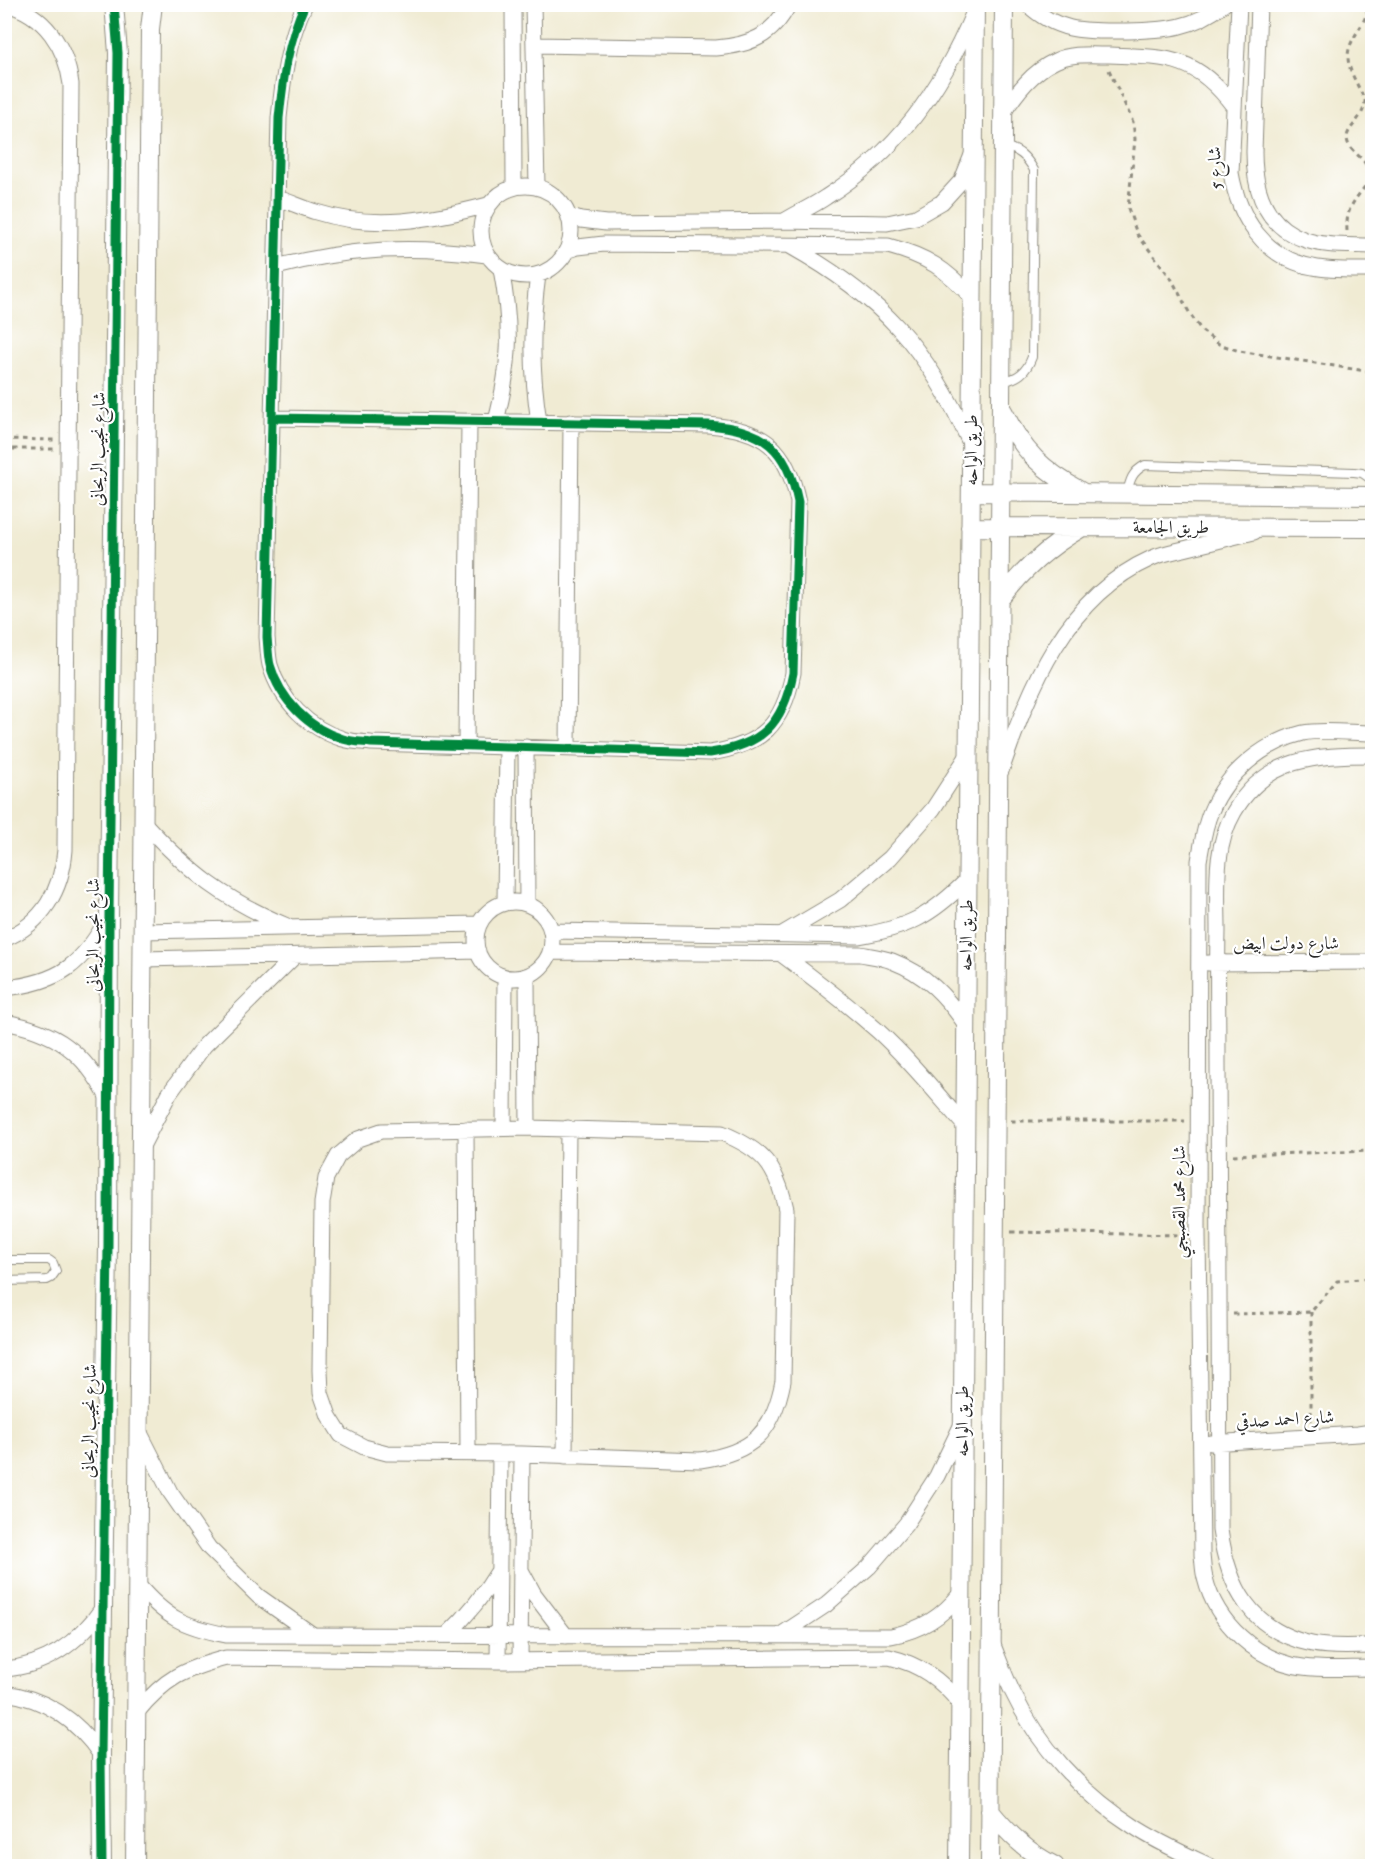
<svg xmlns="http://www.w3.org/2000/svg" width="1377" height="1871" font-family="'IM FELL Double Pica',Amiri,serif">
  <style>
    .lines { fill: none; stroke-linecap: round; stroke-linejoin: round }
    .service-casing { stroke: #8e8b7f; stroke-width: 10 }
    .minor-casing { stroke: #8e8b7f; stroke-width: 17 }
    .tertiary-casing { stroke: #8e8b7f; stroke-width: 20 }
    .path { stroke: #8e8b7f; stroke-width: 3; stroke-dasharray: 4.5 4.5; stroke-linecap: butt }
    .service { stroke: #fff; stroke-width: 8 }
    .minor { stroke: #fff; stroke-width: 15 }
    .tertiary { stroke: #fff; stroke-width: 18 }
    .cycleway-casing { stroke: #fff; stroke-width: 13 }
    .cycleway { stroke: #00873e; stroke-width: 9 }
    .labels { text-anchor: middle; stroke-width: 4.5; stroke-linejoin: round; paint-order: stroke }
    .street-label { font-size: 18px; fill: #2b2b2b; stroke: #fff }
  </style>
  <rect width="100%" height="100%" fill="#fff"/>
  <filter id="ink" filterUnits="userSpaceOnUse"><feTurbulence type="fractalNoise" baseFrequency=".0167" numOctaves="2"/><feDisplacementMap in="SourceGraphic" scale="12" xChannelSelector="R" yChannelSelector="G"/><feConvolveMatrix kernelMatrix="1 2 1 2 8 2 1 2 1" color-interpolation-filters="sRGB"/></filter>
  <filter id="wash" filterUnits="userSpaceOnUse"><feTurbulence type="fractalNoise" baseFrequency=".008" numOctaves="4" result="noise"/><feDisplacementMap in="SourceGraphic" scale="24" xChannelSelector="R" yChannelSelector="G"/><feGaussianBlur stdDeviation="1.35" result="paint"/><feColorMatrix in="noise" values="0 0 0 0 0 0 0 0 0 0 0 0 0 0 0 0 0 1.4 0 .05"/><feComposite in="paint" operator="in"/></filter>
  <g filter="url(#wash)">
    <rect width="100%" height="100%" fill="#f0ebd3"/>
  </g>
  <g filter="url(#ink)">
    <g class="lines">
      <defs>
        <path id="service" d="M1002 382C1018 378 1026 373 1032 357L1034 170C1026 156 1019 150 1004 146
          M1127 493C1130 480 1132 472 1145 465L1354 472 1362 473 1372 480
          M4 1260H49L53 1263 56 1271 51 1278 47 1280 4 1281"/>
        <path id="minor" d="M513 4 514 187
          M533 4 537 186
          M1027 4C1059 34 1087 31 1127 31 1166 30 1193 29 1224 4
          M1239 4 1231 173C1239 218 1264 258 1313 267 1332 271 1353 270 1372 270
          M1259 4 1254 152C1254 189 1264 225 1303 239 1324 247 1350 245 1372 246
          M534 45 716 48C750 45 772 37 789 4
          M1003 113C1017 92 1032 72 1055 61 1071 53 1091 55 1109 55 1169 57 1196 56 1234 107
          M481 231a45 45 0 1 1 90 0a45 45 0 1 1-90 0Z
          M277 198C290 202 303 208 316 212 373 230 431 220 488 205
          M569 216 581 220 606 223 783 221 887 223 916 217 942 202 962 180 972 155
          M786 220C799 212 813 206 826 197 897 152 941 90 973 14
          M790 246C881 297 927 347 970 443
          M566 251 578 247 604 244 888 246C926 256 947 269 972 298
          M276 267C349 248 413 245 487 255
          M538 275C531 326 531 370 539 422
          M274 418 708 425C764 429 787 448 798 502L793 673C783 725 762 745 710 753L371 743C362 742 352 742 343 739 309 729 280 700 270 665 268 657 268 647 267 637L279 118C283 78 288 41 305 4
          M496 421C511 363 512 328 501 269
          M1372 733C1353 733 1321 729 1303 733 1263 743 1227 773 1211 811 1204 827 1202 844 1199 861L1198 1235 1202 1555C1203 1563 1203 1571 1205 1578 1216 1623 1257 1661 1303 1667 1325 1670 1350 1668 1372 1668
          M466 746 469 421
          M526 747 527 904
          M568 748 571 422
          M1372 755C1316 755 1266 757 1234 812 1213 848 1218 891 1218 931 1217 975 1218 1019 1218 1063 1219 1219 1219 1375 1220 1530 1228 1587 1251 1631 1312 1644 1332 1648 1353 1646 1372 1646
          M1001 771C1031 685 1065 597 1152 558 1163 553 1176 551 1188 548 1210 543 1232 537 1254 532
          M144 823C190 873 225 900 287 926
          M476 940a38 38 0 1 1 76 0a38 38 0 1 1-76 0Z
          M505 902 507 747
          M143 931 479 924
          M551 931 858 936C908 928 931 916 967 880
          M784 933 840 900 890 858 933 809 968 755
          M4 939C43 924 62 889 65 850L71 84C66 47 45 14 6 4
          M550 952 860 954C871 956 882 957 892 961 926 974 946 996 966 1025
          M781 954C815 979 847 1004 878 1031 910 1060 937 1094 965 1126
          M143 959 478 951
          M1208 963 1372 962
          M527 976 528 1128
          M4 988C59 983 84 964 109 915
          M4 1022C56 1031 84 1052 108 1098
          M504 1128 505 977
          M528 1128 722 1133C763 1150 776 1165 786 1209L783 1381C773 1433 752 1453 700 1460L522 1454 387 1453 364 1447 341 1435 329 1416 321 1393 320 1370 322 1203 326 1178 338 1156 358 1139 381 1131Z
          M466 1129 468 1454
          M141 1148 169 1094 204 1046 295 956
          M139 1431 170 1492 209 1548 258 1596 313 1635
          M1211 1443 1358 1434 1372 1432
          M565 1456 568 1128
          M522 1572 534 1594 566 1636
          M137 1584C166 1618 183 1626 226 1635L891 1636C921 1630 942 1617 961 1593
          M447 1635C468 1615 484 1595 499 1570
          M779 1636 826 1605 869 1567 906 1524 937 1476 962 1424
          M993 1645C999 1660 1005 1676 1012 1691 1038 1746 1082 1793 1133 1826 1157 1842 1184 1854 1210 1866
          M498 1661 500 1454
          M520 1661 522 1454
          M4 1669C47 1666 80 1641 104 1606
          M4 1693C46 1698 78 1721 101 1755
          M137 1712C165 1678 184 1669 226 1658L498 1661 889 1657C919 1664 941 1679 960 1704"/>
        <path id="tertiary" d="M1003 411C1023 452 1042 470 1082 492
          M971 492 1372 496
          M970 527 1372 528
          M1000 600C1023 569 1048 547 1081 528
          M990 1811C1009 1834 1028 1853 1055 1866
          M102 1866 101 1755 108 1245 109 915 118 53 114 4
          M135 1866 150 29 153 4
          M959 1866 975 4
          M990 1866 1004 4"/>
      </defs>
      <use href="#service" class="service-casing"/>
      <use href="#minor" class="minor-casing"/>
      <use href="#tertiary" class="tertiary-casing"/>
      <path class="path" d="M1109 70 1133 122 1135 139 1128 208 1137 234 1171 278 1190 314 1202 331 1219 344 1239 351 1372 372
        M1347 231C1346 214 1350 206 1360 193 1363 189 1366 186 1367 181 1374 157 1348 156 1347 138 1347 127 1364 119 1365 101 1360 88 1348 71 1348 57 1348 37 1368 25 1368 4
        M4 439 54 440
        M4 449H54
        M1011 1121H1185
        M1233 1155 1372 1151
        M1011 1232 1184 1235
        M1311 1312V1421
        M1233 1314 1311 1312 1337 1281 1372 1278"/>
      <use href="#service" class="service"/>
      <use href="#minor" class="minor"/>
      <use href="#tertiary" class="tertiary"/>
      <defs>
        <path id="cycleway" d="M274 418 708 425C764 429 787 448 798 502L793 673C783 725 762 745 710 753L371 743C362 742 352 742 343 739 309 729 280 700 270 665 268 657 268 647 267 637L279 118C283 78 288 41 305 4
          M102 1866 101 1755 108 1245 109 915 118 53 114 4"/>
      </defs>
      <use href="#cycleway" class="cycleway-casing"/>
      <use href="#cycleway" class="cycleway"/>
    </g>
  </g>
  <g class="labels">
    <g class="street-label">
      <text transform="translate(1215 168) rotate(-93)" y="6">شارع 5</text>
      <text transform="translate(98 449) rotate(-89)" y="6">شارع نجيب الريحانى</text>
      <text transform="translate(971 450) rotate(-90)" y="6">طريق الواحه</text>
      <text x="1171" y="533">طريق الجامعة</text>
      <text transform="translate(93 935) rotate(-90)" y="6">شارع نجيب الريحانى</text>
      <text transform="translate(966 935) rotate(-89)" y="6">طريق الواحه</text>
      <text x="1286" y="949">شارع دولت ابيض</text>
      <text transform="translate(1179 1202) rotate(-90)" y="6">شارع محمد القصبجي</text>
      <text transform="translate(1285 1419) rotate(-3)" y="6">شارع احمد صدقي</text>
      <text transform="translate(89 1421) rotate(-89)" y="6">شارع نجيب الريحانى</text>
      <text transform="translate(962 1421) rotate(-90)" y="6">طريق الواحه</text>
    </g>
  </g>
  <rect width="1377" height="1871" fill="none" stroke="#fff" stroke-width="24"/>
</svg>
